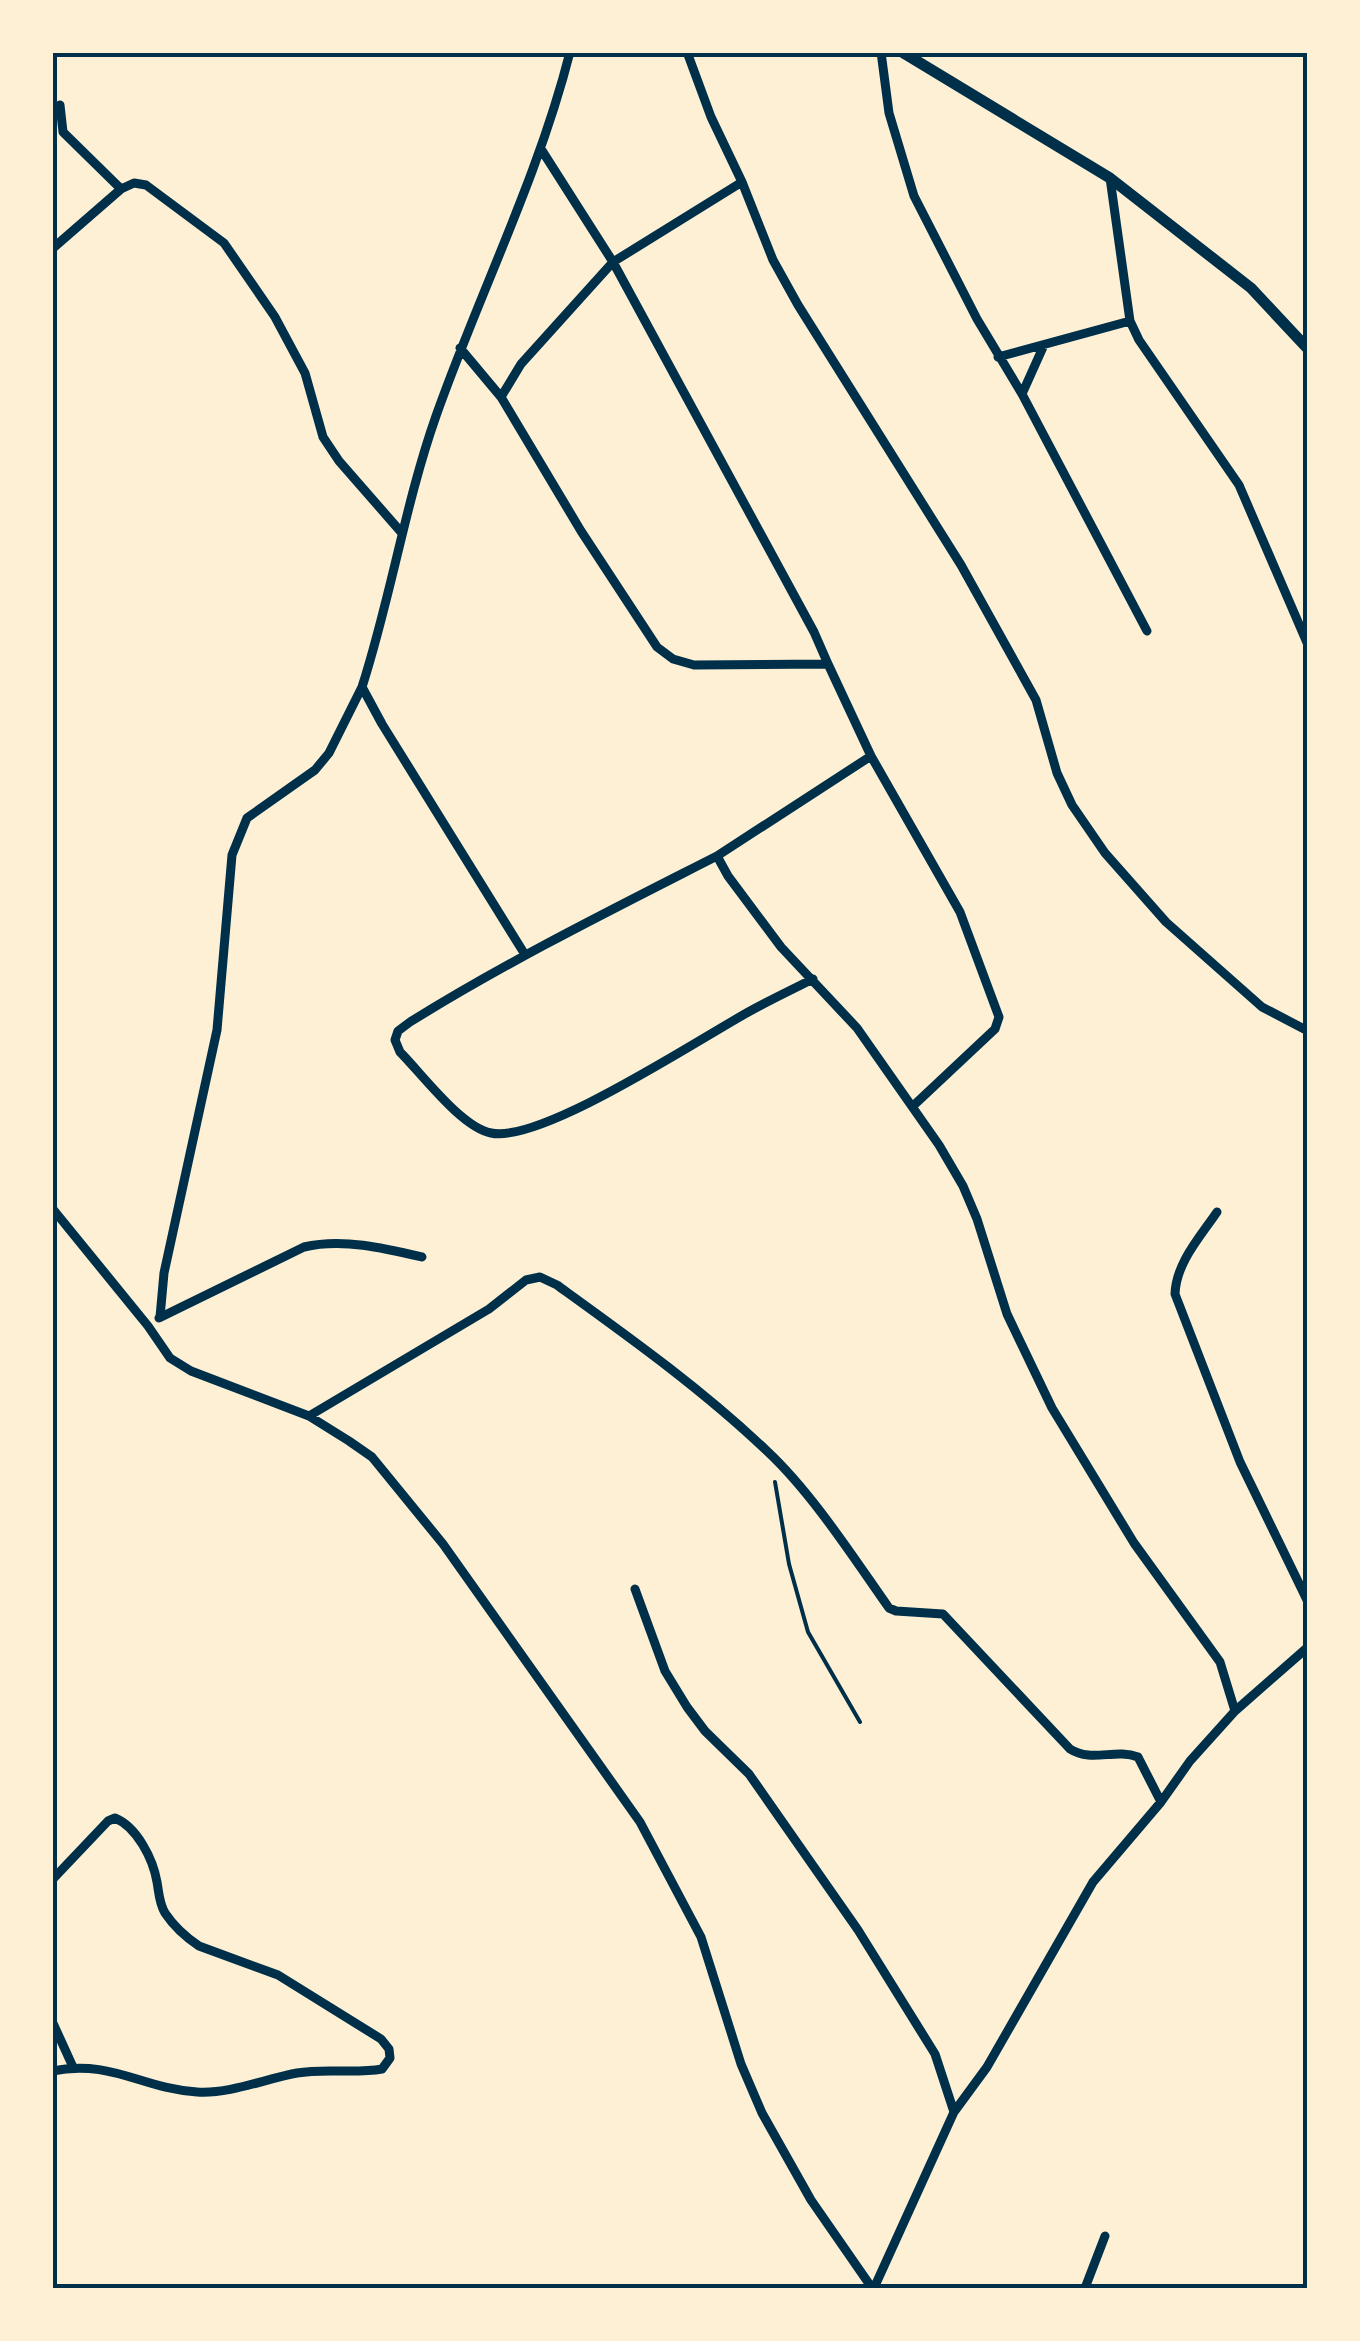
<svg xmlns="http://www.w3.org/2000/svg" width="1360" height="2341" font-family="'Archivo Narrow',sans-serif">
  <style>
    .lines { fill: none; stroke-linecap: round; stroke-linejoin: round }
    .path { stroke: #003049; stroke-width: 4 }
    .minor { stroke: #003049; stroke-width: 9 }
    .tertiary { stroke: #003049; stroke-width: 11 }
    .neatline { fill: none; stroke: #003049; stroke-width: 4 }
  </style>
  <rect width="100%" height="100%" fill="#fdf0d5"/>
  <g class="lines">
    <path class="path" d="M775 1482 789 1564 808 1632 860 1722"/>
    <path class="minor" d="M687 52 711 117 742 182 613 262 814 632 828 664
      M881 52 889 113 914 196 977 319 1022 394 1147 631
      M60 105 63 132 121 189
      M1110 178 1130 321
      M742 182 773 260 798 305 961 565 1036 700 1057 773 1072 805 1105 853 1166 922 1262 1007 1308 1031
      M52 249 121 189 134 183 146 185 224 243 275 317 305 373 323 437 339 461 401 532
      M460 348 501 397 581 531 657 647 673 659 694 665 828 664 871 756 717 856
      M998 357 1130 321 1139 340 1239 485 1308 645
      M1022 394 1044 345
      M501 397 521 364 613 262 541 149
      M871 756 960 912 999 1017 995 1029 913 1106
      M524 953 382 724 362 687C391 597 405 504 436 416 479 294 538 178 570 52
      M813 979C793 989 772 999 752 1010 702 1037 541 1144 491 1133 461 1127 422 1074 400 1052L395 1040 398 1031 410 1022C510 960 613 909 717 856L728 876 781 947 857 1028 939 1145 963 1186 977 1219 1007 1314 1052 1408 1134 1543 1220 1662 1235 1711
      M52 1208 148 1326 170 1358 191 1371 309 1416 349 1441 372 1457 443 1544 640 1822 701 1937 741 2064 762 2113 811 2200 872 2288
      M1217 1212C1200 1237 1176 1263 1175 1294L1240 1462 1308 1602
      M160 1317 164 1273 217 1030 232 855 247 818 315 770 329 753 362 687
      M159 1318 304 1247C342 1238 384 1248 422 1257
      M309 1416 489 1309 526 1280 540 1277 557 1285C629 1337 702 1389 767 1451 812 1493 853 1557 889 1608L896 1611 943 1614 1070 1749C1092 1763 1115 1748 1138 1757L1161 1802
      M635 1589 665 1671 687 1707 705 1731 749 1774 858 1930 935 2054 954 2112
      M52 1880 108 1821 115 1818C137 1827 153 1859 157 1882 159 1893 159 1903 165 1913 173 1925 187 1938 199 1946L278 1975 381 2039 389 2049 390 2058 382 2069C354 2074 326 2068 297 2073 264 2079 231 2094 197 2092 143 2089 111 2059 52 2071
      M52 2021 73 2067
      M874 2288 954 2112 987 2067 1093 1882 1161 1802 1190 1761 1235 1711 1308 1647
      M1085 2288 1105 2236"/>
    <path class="tertiary" d="M902 52 1110 178 1251 288 1308 349"/>
  </g>
  <rect width="1360" height="2341" fill="none" stroke="#fdf0d5" stroke-width="110"/>
  <rect x="55" y="55" width="1250" height="2231" class="neatline"/>
</svg>
